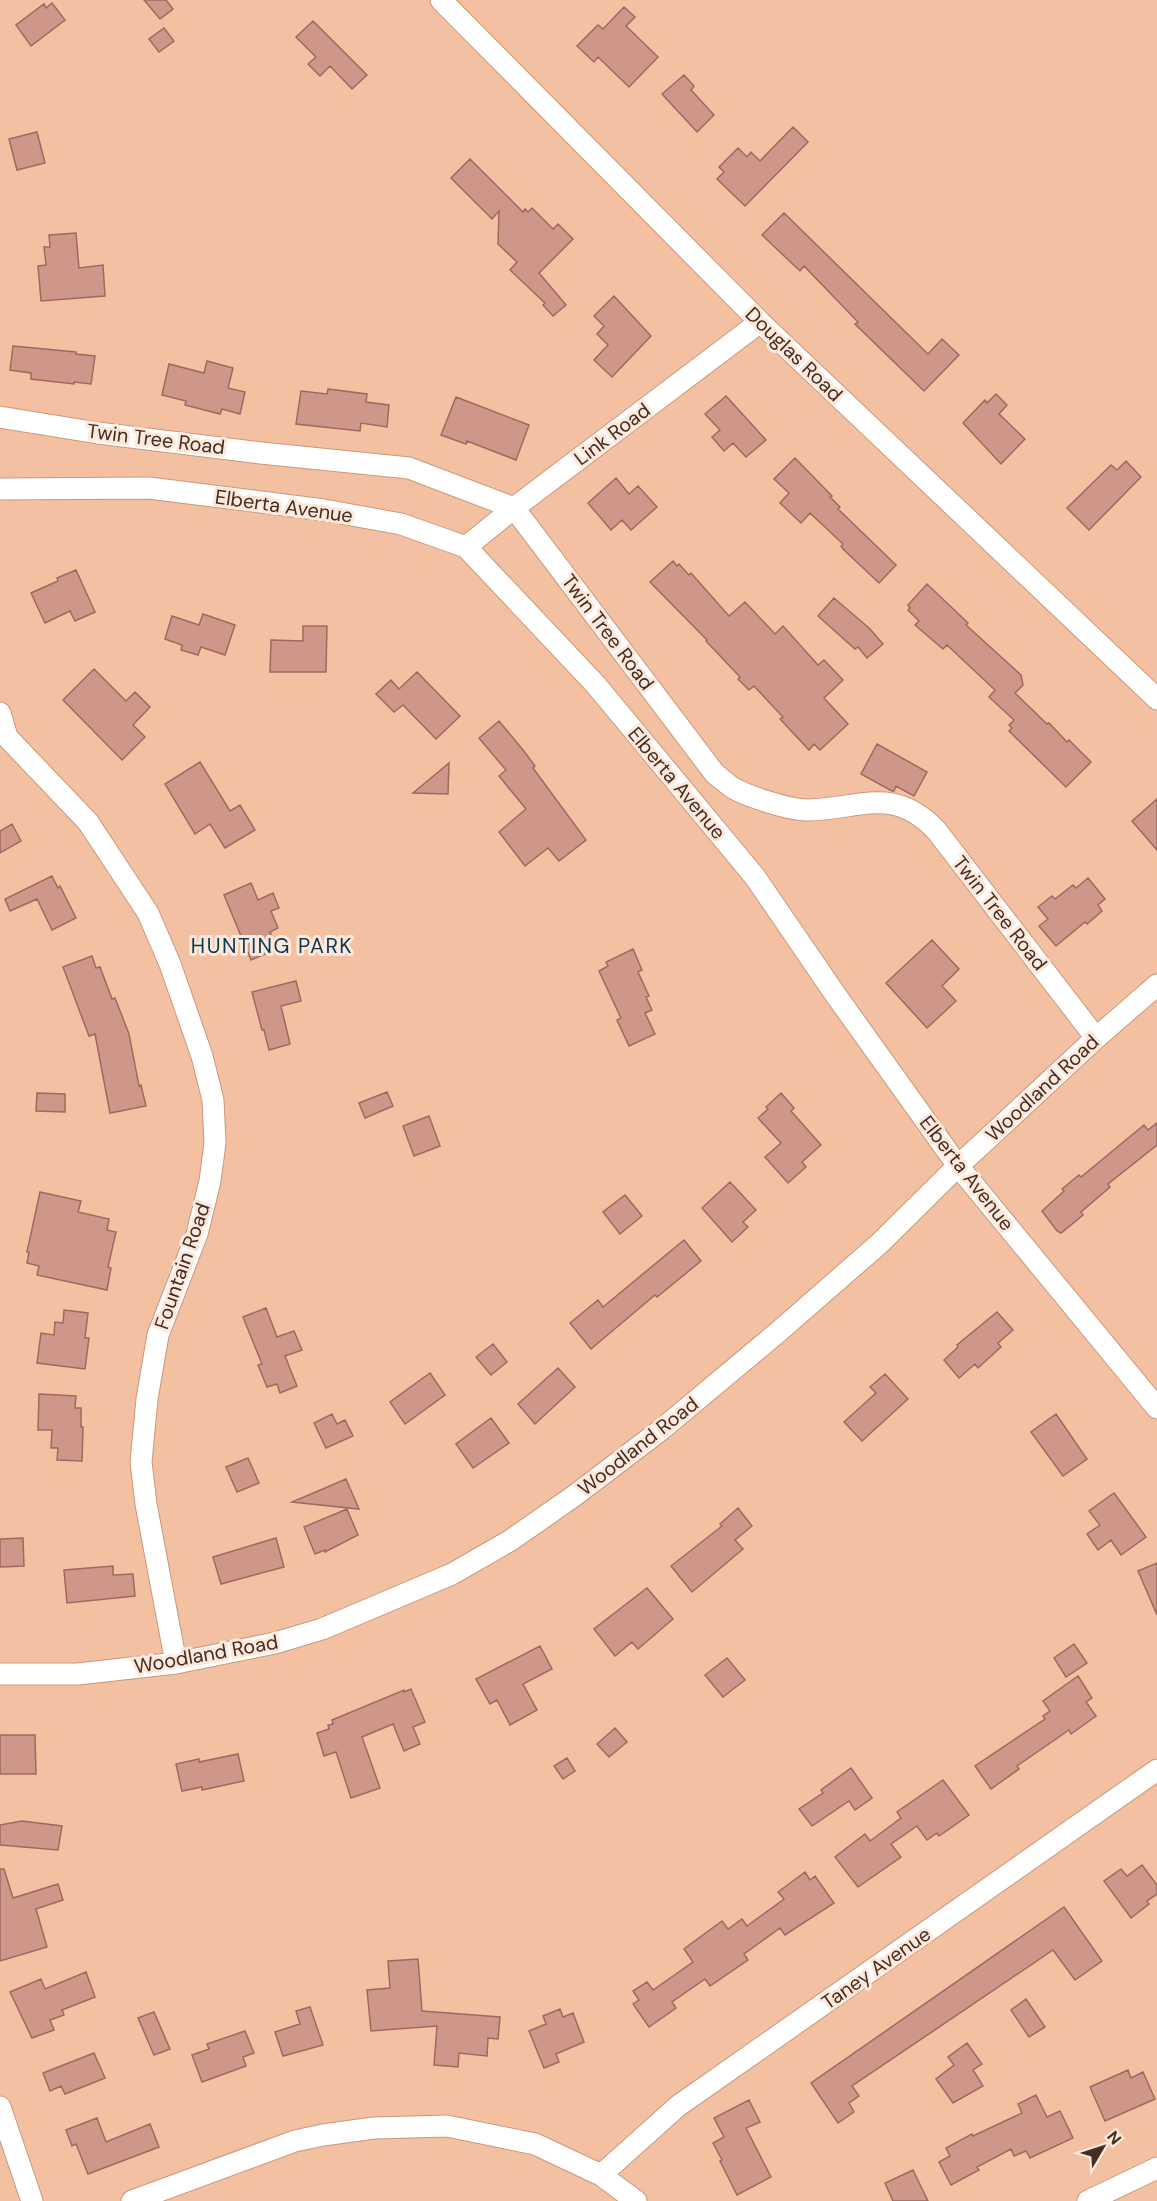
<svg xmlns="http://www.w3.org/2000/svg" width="1157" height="2201" font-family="'DM Sans',sans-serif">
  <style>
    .building { fill: #cf968a; stroke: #9f6a5e; stroke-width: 1.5 }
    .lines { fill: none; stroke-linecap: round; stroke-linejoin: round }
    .minor-casing { stroke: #c9987b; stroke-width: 23 }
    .minor { stroke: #fff; stroke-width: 21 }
    .labels { text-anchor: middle; stroke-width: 6; stroke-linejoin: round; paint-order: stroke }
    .street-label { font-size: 20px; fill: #422e22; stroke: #fee8dc }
    .neighbourhood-label { font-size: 21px; letter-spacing: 1.5px; fill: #0b3a4e; stroke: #fee8dc }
  </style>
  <rect width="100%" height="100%" fill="#f3c0a2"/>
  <path class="building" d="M144 0H166L173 9 160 19Z
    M52 3 65 20 31 46 16 25 44 4 46 8Z
    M624 7 635 17 626 26 658 57 629 87 598 57 594 62 577 46 598 25 603 29Z
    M313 21 367 75 352 89 330 66 320 76 308 64 316 57 296 37Z
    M164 28 174 41 159 52 149 39Z
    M684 75 694 86 691 90 714 115 697 132 662 94Z
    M793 127 808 142 745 206 717 179 724 172 719 167 738 148 747 157 751 152 760 161Z
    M37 132 45 163 17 170 9 139Z
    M470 159 523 212 525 209 528 212 532 208 553 229 558 224 573 239 539 273 566 305 553 316 543 305 545 303 510 270 517 262 498 244 499 211 492 219 451 178Z
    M784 213 928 354 942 339 959 355 924 391 855 324 858 322 804 266 800 271 762 235Z
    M76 233 79 268 103 265 105 296 41 301 38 266 46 265 44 247H50L49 235Z
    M614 296 651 336 612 377 594 360 608 345 597 334 604 326 594 316Z
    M13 346 76 352V354L95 356 91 384 74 382V384L31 379V373L10 370Z
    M207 361 233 368 228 388 245 392 240 414 222 409 220 414 185 405 186 401 162 395 169 364 204 373Z
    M328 389 367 394 366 402 389 405 387 427 361 423 360 431 296 424 301 391 327 394Z
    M996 394 1007 405 999 414 1025 439 1001 464 963 423 985 400 987 403Z
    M726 396 766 440 746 457 733 443 724 451 712 437 720 430 705 414Z
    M456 397 529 425 516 460 467 441 466 444 441 435Z
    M795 458 832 496 830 497 840 507 838 509 896 565 879 583 843 549 841 546 843 544 810 513 801 523 780 503 789 493 774 479Z
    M1126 461 1141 477 1089 530 1067 508 1111 465 1117 470Z
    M616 478 629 494 638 486 657 507 631 530 622 520 611 530 588 503Z
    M673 561 677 566 679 564 689 575 691 573 729 616 745 602 775 634 783 626 818 665 824 660 843 680 824 698 848 724 820 750 814 744 809 750 780 719 783 717 754 686 749 690 738 679 740 677 706 641 707 640 650 582Z
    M76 570 95 612 75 621 70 611 45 623 31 593 58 581 57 578Z
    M927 584 968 623 966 625 1021 675 1023 685 1015 693 1047 724 1049 723 1067 742 1069 740 1091 762 1066 787 1009 731 1012 728 1009 725 1014 720 989 697 995 690 947 645 943 649 915 625 919 621 908 610 910 608 908 605Z
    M834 598 869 628 883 644 867 658 858 647 855 649 818 616Z
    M203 614 235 625 225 655 201 647 198 655 181 650 182 645 165 639 172 616 199 625Z
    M303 626H327L326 672H270L271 640 303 641Z
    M94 669 126 701 135 692 150 707 133 725 145 737 122 760 63 700Z
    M417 672 460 716 436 739 403 705 394 712 376 694 391 680 399 689Z
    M499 721 523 750 535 766 533 768 586 840 559 861 548 848 525 866 499 832 526 809 499 776 506 770 479 738Z
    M877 744 927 772 914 796 896 786 894 791H892L861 774Z
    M200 762 230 811 240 805 255 830 225 848 210 824 195 834 165 784Z
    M449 763 448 794 413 793Z
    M1157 799V850L1132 821Z
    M12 824 21 841 0 853V831Z
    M52 876 58 888 60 886 76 918 52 930 37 899 10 911 5 899Z
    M1088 878 1105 899 1098 905 1102 911 1087 924 1085 922 1056 946 1039 926 1048 919 1038 907 1052 896 1055 899 1073 885 1076 888Z
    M251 883 258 900 273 893 279 908 271 911 278 928 270 932 277 949 251 960 224 895Z
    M932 940 959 969 942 986 956 1001 927 1028 886 983Z
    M633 949 642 970 638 972 649 996 646 997 652 1010 645 1013 655 1034 629 1046 617 1020 621 1018 599 971 608 966 606 962Z
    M92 956 96 968 100 967 112 999 115 998 129 1034 139 1086 141 1085 146 1106 110 1113 95 1034 89 1036 63 967Z
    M296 981 301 1001 281 1006 290 1044 269 1050 264 1030H262L252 992Z
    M387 1092 393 1106 365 1118 359 1103Z
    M37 1093 65 1094V1112L36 1111Z
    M781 1093 794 1108 791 1111 821 1145 802 1162 806 1167 788 1183 765 1157 781 1143 758 1118 768 1109 766 1107Z
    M429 1116 440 1146 414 1156 403 1126Z
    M1157 1123V1145L1108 1184 1110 1187 1081 1212 1083 1215 1061 1233 1057 1231 1042 1211 1064 1191 1062 1189 1079 1175 1081 1177 1144 1125 1148 1130Z
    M730 1182 756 1210 743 1222 748 1227 732 1242 702 1208Z
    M40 1192 81 1201 78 1212 109 1219 107 1230 116 1232 108 1267 111 1268 107 1290 37 1275 39 1266 27 1263 29 1252H27Z
    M625 1195 642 1216 620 1234 603 1212Z
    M684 1240 701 1261 657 1297 655 1295 591 1349 570 1323 598 1300 603 1307Z
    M266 1308 277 1337 294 1331 302 1350 285 1356 297 1386 280 1393 277 1384 267 1387 258 1365 262 1364 243 1317Z
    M64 1310 88 1313 85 1338H89L85 1369 37 1363 41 1333 54 1335 55 1322 63 1323Z
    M997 1312 1013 1330 998 1343 1001 1347 978 1368 975 1364 959 1378 944 1360 958 1347 957 1345Z
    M493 1344 507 1362 491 1375 476 1357Z
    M558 1368 575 1387 535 1424 518 1404Z
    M430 1373 445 1395 405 1424 390 1402Z
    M885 1374 908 1399 862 1441 844 1422 876 1393 870 1387Z
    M39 1394 76 1396 75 1408H81V1427H83L82 1461 57 1460 58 1448H51L52 1430H38Z
    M332 1414 337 1424 345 1420 353 1436 326 1448 314 1423Z
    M1056 1414 1087 1459 1063 1476 1031 1432Z
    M491 1418 509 1443 473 1468 456 1444Z
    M248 1458 259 1483 237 1492 226 1467Z
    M346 1479 359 1509 292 1502Z
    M1114 1493 1146 1537 1121 1555 1111 1540 1098 1550 1087 1534 1100 1525 1089 1511Z
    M738 1508 752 1526 735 1540 743 1549 692 1592 671 1566 722 1526 720 1524Z
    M347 1509 358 1535 325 1552V1550L315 1554 304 1527Z
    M23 1538 24 1566 0 1567V1539Z
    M276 1538 284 1567 221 1584 213 1557Z
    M1157 1563V1615L1138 1571Z
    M113 1566V1575L133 1574 135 1596 67 1603 64 1570Z
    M647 1588 673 1619 638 1649 632 1642 615 1656 594 1629Z
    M1074 1644 1087 1663 1066 1677 1054 1658Z
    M540 1646 552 1669 523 1684 537 1710 510 1725 497 1700 490 1704 476 1679Z
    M727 1658 745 1680 723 1697 705 1675Z
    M1078 1676 1092 1698 1086 1702 1096 1716 1071 1734 1069 1730 1017 1766 1019 1769 991 1789 975 1766 1045 1719 1043 1716 1050 1711 1043 1701Z
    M411 1689 425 1722 413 1727 420 1744 404 1751 393 1724 362 1737 380 1788 351 1798 336 1752 324 1756 317 1733 329 1729 328 1725 333 1724 332 1720 404 1690V1692Z
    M615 1728 627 1742 609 1757 597 1744Z
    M0 1735H35L36 1774H0Z
    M238 1754 244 1781 202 1790V1787L182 1791 176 1764 199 1759V1762Z
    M567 1758 575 1771 563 1779 554 1766Z
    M851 1768 872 1798 855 1810 849 1801 812 1826 799 1809 823 1793 821 1790Z
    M943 1780 969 1815 939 1836 937 1833 927 1840 917 1826 891 1844 901 1857 858 1887 835 1857 865 1834 870 1841 901 1818 897 1812Z
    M22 1821 62 1826 58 1850 0 1845V1825Z
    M1142 1865 1157 1885V1894L1147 1901 1149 1904 1131 1918 1104 1881 1121 1869 1127 1876Z
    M0 1869H4L13 1898 58 1884 63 1900 36 1909 47 1947 0 1961Z
    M805 1872 810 1880 815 1876 834 1903 785 1935 780 1928 744 1954 748 1960 710 1986 705 1979 672 2002 676 2008 649 2027 633 2004 639 2000 633 1991 647 1982 653 1990 693 1962 684 1949 722 1921 728 1929 742 1919 747 1926 784 1899 778 1892Z
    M1064 1907 1102 1961 1075 1980 1053 1950 852 2086 859 2096 849 2103 854 2112 838 2123 811 2083Z
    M418 1959 422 2011 500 2017 498 2039 488 2038 487 2056 459 2053 458 2067 434 2065 437 2026 371 2031 367 1990 390 1988 388 1961Z
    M86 1972 95 1997 62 2010 64 2015 50 2020 54 2030 32 2038 10 1992 41 1979 45 1989Z
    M1026 1999 1045 2027 1029 2037 1011 2010Z
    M310 2007 323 2045 283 2056 275 2032 300 2024 296 2011Z
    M560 2009 563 2017 573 2013 584 2042 556 2054 559 2062 544 2068 529 2031 546 2024 543 2016Z
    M154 2012 170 2049 154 2055 138 2018Z
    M245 2031 254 2053 243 2057 246 2066 202 2082 192 2055 209 2049 207 2044Z
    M967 2043 982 2064 973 2070 983 2086 953 2103 936 2079 954 2065 948 2057Z
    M94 2053 105 2078 65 2094 61 2086 50 2091 43 2073Z
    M1128 2070 1131 2078 1143 2072 1155 2099 1105 2121 1090 2087Z
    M1036 2095 1047 2117 1060 2111 1073 2138 1030 2158 1026 2151 1014 2156 1011 2149 977 2167 979 2170 951 2185 939 2162 950 2156 946 2148 972 2134 973 2136 1022 2113 1018 2104Z
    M749 2100 760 2122 746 2128 771 2177 737 2195 720 2161 722 2160 713 2143 724 2137 714 2118Z
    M97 2118 106 2142 150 2124 159 2147 88 2174 76 2144 72 2146 66 2130Z
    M913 2170 928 2201H893L885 2183Z"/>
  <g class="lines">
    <defs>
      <path id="minor" d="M441 0 760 322 1157 699
        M0 417 98 433 261 453 409 468 514 508 715 774C721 778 727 784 733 788 749 797 790 810 808 810 860 809 893 785 936 830L1096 1038
        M0 489 149 488 324 510 401 524 466 547 596 685 755 877 835 994 958 1166 1157 1408
        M466 547 514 508 760 322
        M0 713 7 737 88 822 148 913 170 964 202 1056 213 1100 215 1143 210 1181 197 1234 158 1335 147 1399 141 1462 146 1504 176 1663
        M0 1674H78L176 1663 275 1643 322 1629 452 1574 511 1540 574 1496 662 1429 777 1333 879 1244 958 1166 1096 1038 1157 985
        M0 2107 32 2201
        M601 2175 678 2106 1157 1770
        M132 2201 295 2141 323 2135 374 2128 447 2126 535 2144 601 2175 636 2201
        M1088 2201 1157 2168"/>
    </defs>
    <use href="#minor" class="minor-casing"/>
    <use href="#minor" class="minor"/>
  </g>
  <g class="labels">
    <g class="street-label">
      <text transform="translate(794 354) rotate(44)" y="7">Douglas Road</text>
      <text transform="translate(612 434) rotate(-37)" y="7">Link Road</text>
      <text transform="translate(156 439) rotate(7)" y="7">Twin Tree Road</text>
      <text transform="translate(284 506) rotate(8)" y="7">Elberta Avenue</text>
      <text transform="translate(608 632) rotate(53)" y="7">Twin Tree Road</text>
      <text transform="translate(677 783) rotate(50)" y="7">Elberta Avenue</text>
      <text transform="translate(1000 913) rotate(52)" y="7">Twin Tree Road</text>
      <text transform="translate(1042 1088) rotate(-43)" y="7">Woodland Road</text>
      <text transform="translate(967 1173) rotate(52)" y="7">Elberta Avenue</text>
      <text transform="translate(182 1266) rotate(-71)" y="7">Fountain Road</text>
      <text transform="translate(638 1446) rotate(-38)" y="7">Woodland Road</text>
      <text transform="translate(206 1654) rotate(-10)" y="7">Woodland Road</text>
      <text transform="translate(876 1968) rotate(-35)" y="7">Taney Avenue</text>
    </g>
    <g class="neighbourhood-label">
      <text x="272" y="953">HUNTING PARK</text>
    </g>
  </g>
  <g transform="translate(1103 2147) rotate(51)" stroke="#fee8dc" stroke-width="4.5" paint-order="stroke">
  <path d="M0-4.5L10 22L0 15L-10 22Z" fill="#422e22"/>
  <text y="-9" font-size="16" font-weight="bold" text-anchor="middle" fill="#422e22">N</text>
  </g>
</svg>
